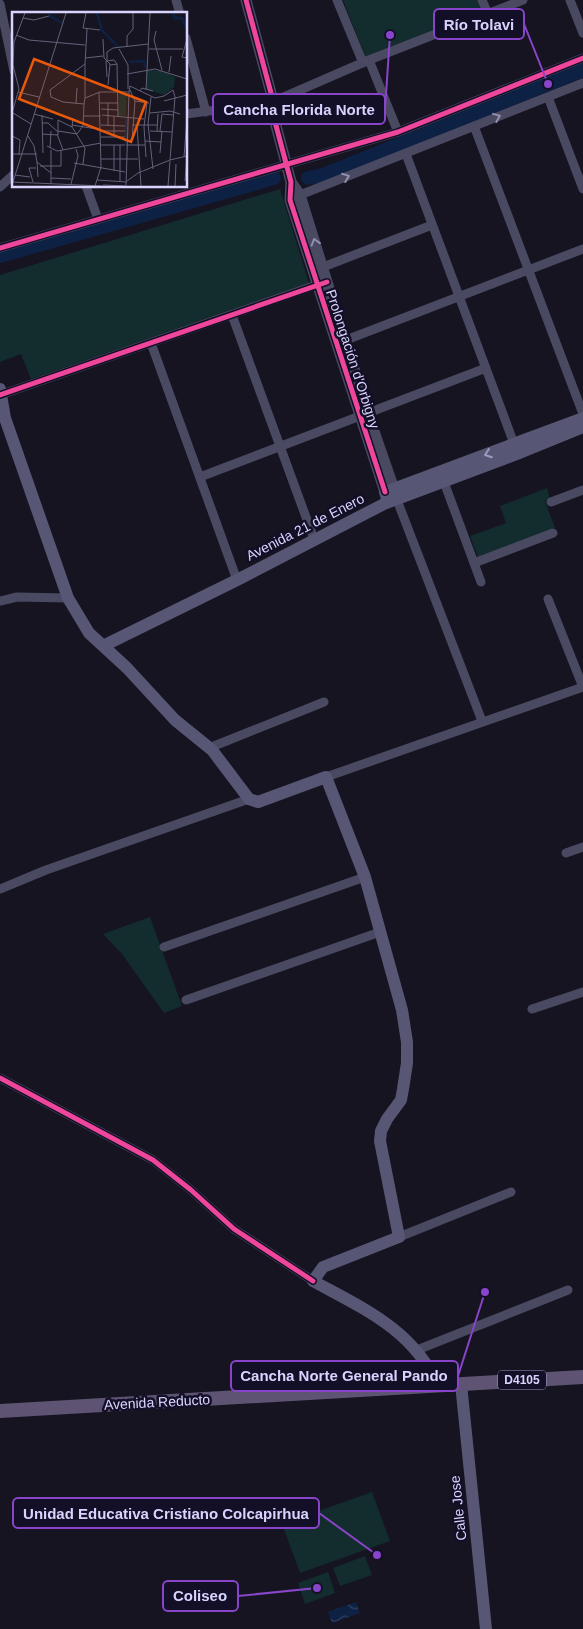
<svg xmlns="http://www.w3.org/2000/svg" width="583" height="1629" font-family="Arial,sans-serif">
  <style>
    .park { fill: #132c2d }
    .water { fill: url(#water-waves) }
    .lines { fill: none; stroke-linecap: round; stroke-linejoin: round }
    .river { stroke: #0d2144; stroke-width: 14 }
    .minor { stroke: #4a4962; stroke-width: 9 }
    .tertiary { stroke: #4a4962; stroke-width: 11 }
    .secondary { stroke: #575674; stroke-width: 12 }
    .primary { stroke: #5e5373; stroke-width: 14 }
    .cycleway-casing { stroke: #130f26; stroke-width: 8 }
    .cycleway { stroke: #ed469a; stroke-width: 5 }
    .oneway { stroke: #928eb0 }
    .oneway2 { stroke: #9e9bc0 }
    .labels { text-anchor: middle; stroke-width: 5; stroke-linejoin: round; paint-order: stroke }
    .shield { fill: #130f26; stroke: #9e99be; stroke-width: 1 }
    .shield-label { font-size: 12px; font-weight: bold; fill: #d9d4ff }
    .street-label { font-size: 14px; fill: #d9d4ff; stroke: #130f26 }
    .inset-river { fill: none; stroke: #0d2144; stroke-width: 2.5 }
    .inset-road { fill: none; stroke: #64617a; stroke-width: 1 }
    .view { fill: #e8590c; fill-opacity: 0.15; stroke: #e8590c; stroke-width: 2.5 }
    .inset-edge { fill: none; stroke: #d9d4ff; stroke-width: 2.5 }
    .leader { fill: none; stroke: #8945c9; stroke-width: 2 }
    .callout-dot { fill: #8945c9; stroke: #130f26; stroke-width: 2 }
    .callout { fill: #130f26; stroke: #8945c9; stroke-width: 2 }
    .callout-label { font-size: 15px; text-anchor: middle; font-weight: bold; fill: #d9d4ff }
  </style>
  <defs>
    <pattern id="water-waves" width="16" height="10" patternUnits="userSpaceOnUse" patternTransform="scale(1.25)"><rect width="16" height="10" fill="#0d2144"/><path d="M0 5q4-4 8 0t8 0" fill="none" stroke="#304060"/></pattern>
  </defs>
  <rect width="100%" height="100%" fill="#161421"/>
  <path class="park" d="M343 0H477L482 12 366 58Z
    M280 189 309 283 31 379 21 354 0 362V275Z
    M547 488 550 499 545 501 555 528 478 557 470 536 506 523 500 506Z
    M150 917 182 1006 164 1013 122 954 103 934Z
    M372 1492 390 1541 300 1573 282 1524Z
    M365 1556 372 1575 340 1586 333 1568Z
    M328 1572 335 1593 305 1604 298 1583Z"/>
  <path class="water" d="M356 1602 360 1613 332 1623 328 1612Z"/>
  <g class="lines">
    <path class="river" d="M308 178 323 175 583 70
      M0 256 274 178"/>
    <path class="minor" d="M176 0 180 14
      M337 0 363 63
      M482 0 488 14
      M570 0 583 33
      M0 4 14 71
      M186 38 206 112
      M369 60 398 132
      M548 97 583 189
      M186 114 270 103 369 60 523 0
      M474 126 583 414
      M406 154 516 449
      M86 186 98 219
      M0 187 14 174
      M300 195 583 83
      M0 248 398 132 583 58
      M323 267 432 225
      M232 315 314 539
      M346 340 583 249
      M151 343 237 580
      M0 395 322 283
      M200 477 486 368
      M444 482 481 582
      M397 500 482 721
      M551 502 583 490
      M474 563 553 533
      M548 599 583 687
      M0 601 17 597 68 598
      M209 748 324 702
      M326 777 583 687
      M566 853 583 847
      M0 889 46 870 249 799
      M164 947 365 877
      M186 1000 380 932
      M532 1009 583 992
      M0 1078 153 1160 191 1190 234 1229 313 1281
      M399 1237 511 1192
      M417 1350 568 1290"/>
    <path class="tertiary" d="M246 0 271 93 270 103 291 182 290 200 385 492
      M291 182 300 195 368 414 394 489"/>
    <path class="secondary" d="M0 389 5 418 68 598 89 633 127 668 175 720 212 750 249 799 258 802 326 777 365 877 402 1010 407 1042V1063L403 1089 401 1100 387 1119 381 1131 380 1141 399 1237 323 1267 313 1281C364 1309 412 1329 438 1385
      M388 502 385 492 583 418
      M103 646 237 580 384 504 517 454 583 427
      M461 1384 486 1629"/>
    <path class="primary" d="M0 1411 583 1377"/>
    <defs>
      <path id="cycleway" d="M246 0 271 93 270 103 291 182 290 200 385 492
        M0 248 398 132 583 58
        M0 395 327 282
        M0 1078 153 1160 191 1190 234 1229 313 1281"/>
    </defs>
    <use href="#cycleway" class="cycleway-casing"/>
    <use href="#cycleway" class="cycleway"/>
  </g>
  <defs><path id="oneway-chevron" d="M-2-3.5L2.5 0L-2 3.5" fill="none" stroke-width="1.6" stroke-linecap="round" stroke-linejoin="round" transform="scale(1.25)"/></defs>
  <g class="oneway">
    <use href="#oneway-chevron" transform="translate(497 117) rotate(-22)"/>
    <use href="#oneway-chevron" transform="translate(346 177) rotate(-21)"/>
    <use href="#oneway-chevron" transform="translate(315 242) rotate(-107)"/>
  </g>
  <use class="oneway2" href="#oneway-chevron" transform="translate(488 454) rotate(160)"/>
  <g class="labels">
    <rect class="shield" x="498" y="1370.5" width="48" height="19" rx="4"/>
    <g class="shield-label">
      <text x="522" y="1384">D4105</text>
    </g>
    <g class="street-label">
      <text transform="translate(353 359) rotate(72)" y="5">Prolongación d'Orbigny</text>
      <text transform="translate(305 527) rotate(-27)" y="5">Avenida 21 de Enero</text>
      <text transform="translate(157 1402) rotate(-3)" y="5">Avenida Reducto</text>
      <text transform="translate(458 1508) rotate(-96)" y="5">Calle Jose</text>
    </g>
  </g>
  <g transform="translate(12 12)">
    <rect width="175" height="175" fill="#161421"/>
    <path d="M134 58 150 59 163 65 162 75 152 83 134 77Z" fill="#132c2d"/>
    <path d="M115 81 114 104H106L107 82Z" fill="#132c2d"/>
    <path class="inset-river" d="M38 1V4L50 11M85 1 90 18 107 36M162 1V6H170L174 15M117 50 132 49 133 55M114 106V133"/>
    <path class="inset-road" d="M74 1 71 16 88 18M11 6 22 8 37 4M144 19 142 28 150 58M4 23 17 28 73 33M91 27 92 46 99 53 105 52M175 27 170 45 175 46M115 34V24L121 17V1M107 37 116 53V77M137 37H171M73 46 91 44M95 48V40L101 36 136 32M94 49 102 48 105 52 106 105M94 49 95 65M157 60 159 44M115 62 143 57 175 67M96 73 98 52M38 78 73 52 75 17M38 78 39 85 51 90 72 92 73 86 88 80H117L118 74 143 86 152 84 161 78 163 85 158 148 175 144M118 78 123 89 137 91M134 78 138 1M128 79 130 76 141 79M6 80 27 85M139 85 136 112 141 157M73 86V52M152 89 175 83M64 91 65 76M88 91H106M89 97 106 98M0 101 7 77 1 53 2 30 13 1M1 101 19 112M138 101 158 99 168 102M22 102 41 107M30 103 31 141M90 103 132 107M72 104H89M61 106 60 115 73 136 71 152M30 111H36L46 120M60 113 85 117M89 113 113 114M120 113H145M125 113 126 129M96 114V91M46 119 65 122 71 114 72 92M89 119H113M138 119 160 120M145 119 146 102M148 119 150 102 161 103M30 122 46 123V108L60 115M45 122 51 138M0 124 8 128 7 143M16 124 22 134 25 150 39 161M89 125H113M102 125V105M120 129 123 89M126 129 129 174M133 129 149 130M89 133H113M102 133V159M114 133H133M35 134 45 139 89 131M38 136 39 119M148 141 150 119M0 142H25M134 145 132 115 135 90M172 145 175 106M89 147H126M25 150 26 165M62 151 113 160M28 154H49V138M3 163 18 165M39 166 59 167M85 168 115 170M108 169V133M115 169 126 161 158 148M173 169 175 144M0 170 91 174M1 170 54 1M21 170 17 156H24M39 172V138M59 172 66 144 64 137M91 173 113 174M83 174 89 155 87 80M114 174 117 80M156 174 158 149M163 174 164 152"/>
    <path class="view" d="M22 47 134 90 119 130 7 87Z"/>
    <rect width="175" height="175" class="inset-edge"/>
  </g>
  <path class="leader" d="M548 84L524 24M390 35L385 109M485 1292L458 1376M377 1555L319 1513M317 1588L238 1596"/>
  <g class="callout-dot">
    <circle cx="548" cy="84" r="5"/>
    <circle cx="390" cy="35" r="5"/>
    <circle cx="485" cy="1292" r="5"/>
    <circle cx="377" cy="1555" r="5"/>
    <circle cx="317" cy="1588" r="5"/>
  </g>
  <g class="callout">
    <rect x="434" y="9" width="90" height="30" rx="5"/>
    <rect x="213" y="94" width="172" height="30" rx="5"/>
    <rect x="231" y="1361" width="227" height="30" rx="5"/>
    <rect x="13" y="1498" width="306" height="30" rx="5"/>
    <rect x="163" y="1581" width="75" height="30" rx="5"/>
  </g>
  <g class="callout-label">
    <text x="479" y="30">Río Tolavi</text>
    <text x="299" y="115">Cancha Florida Norte</text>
    <text x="344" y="1381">Cancha Norte General Pando</text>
    <text x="166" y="1519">Unidad Educativa Cristiano Colcapirhua</text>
    <text x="200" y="1601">Coliseo</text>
  </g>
</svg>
